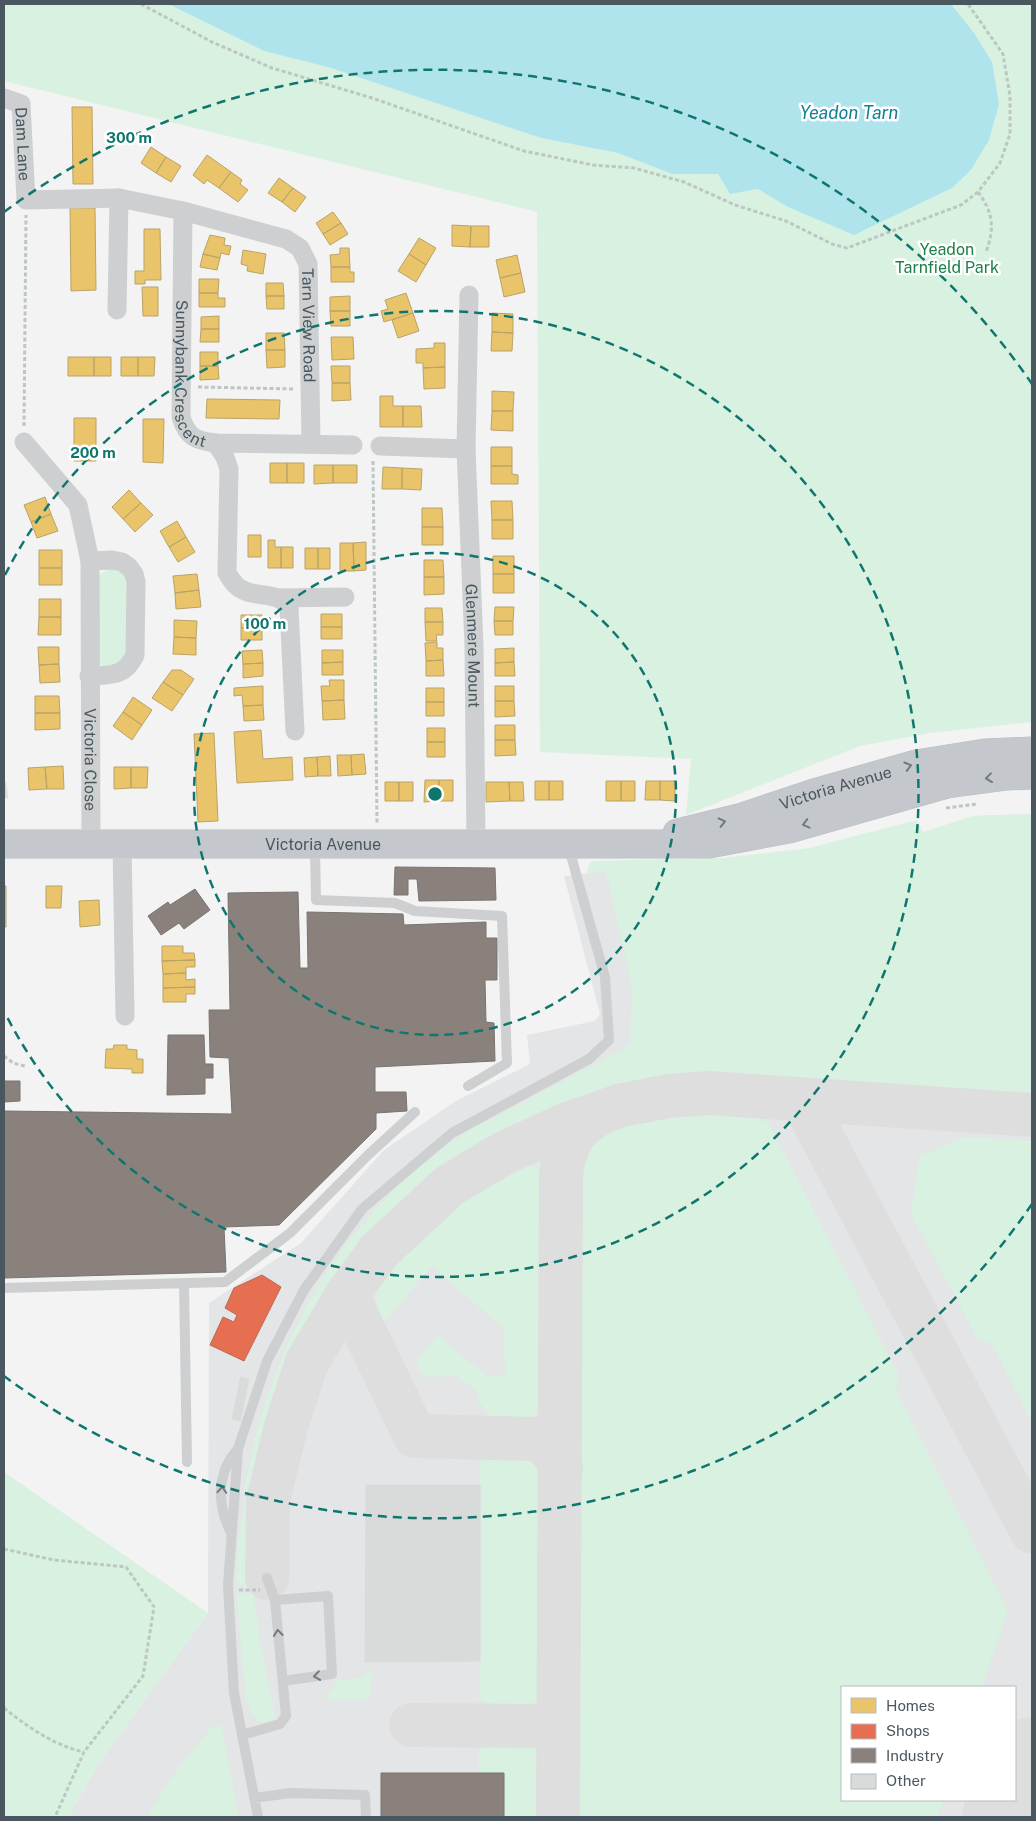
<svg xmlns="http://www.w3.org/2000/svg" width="1036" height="1821" font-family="'Public Sans',sans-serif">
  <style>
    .airport { fill: #e3e5e6; fill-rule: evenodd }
    .green { fill: #d9f1e0 }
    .water { fill: #b0e4ed }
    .homes { fill: #e9c46a; stroke: #b9a367 }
    .shops { fill: #e76f51; stroke: #b86855 }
    .industry { fill: #8a817c; stroke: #777473 }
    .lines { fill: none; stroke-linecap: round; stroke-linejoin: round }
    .taxiway { stroke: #dededf; stroke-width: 44 }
    .runway { stroke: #dededf; stroke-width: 109 }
    .building { fill: #d9dbdb; stroke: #e5e5e6 }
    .trunk-casing { stroke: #b8bec2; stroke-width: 29 }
    .path { stroke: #bcc7c3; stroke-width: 3; stroke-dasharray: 4 2.5; stroke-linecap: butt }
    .service { stroke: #cdcfd1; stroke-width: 10 }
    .minor { stroke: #cdcfd1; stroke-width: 19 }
    .trunk { stroke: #c4c8cc; stroke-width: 28 }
    .oneway { stroke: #6f7980 }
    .oneway2 { stroke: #717b81 }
    .ring { fill: none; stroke: #0f766e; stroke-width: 2.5; stroke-dasharray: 9 6 }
    .labels { text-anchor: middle; stroke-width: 5; stroke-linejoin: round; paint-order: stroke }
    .street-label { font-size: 16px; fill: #4a575f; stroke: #fff }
    .park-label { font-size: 16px; fill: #1c8047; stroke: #fff }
    .water-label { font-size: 18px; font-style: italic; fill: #128193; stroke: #fff }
    .centre { fill: #0f766e; stroke: #fff; stroke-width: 2.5 }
    .ring-label { font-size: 15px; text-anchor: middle; font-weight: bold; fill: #0f766e; stroke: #fff; stroke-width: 5; stroke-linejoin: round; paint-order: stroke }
  </style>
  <rect width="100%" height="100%" fill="#f3f3f3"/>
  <path class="airport" d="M1032 814V1817H68L99 1763 208 1613 209 1303 301 1243 384 1150 456 1101 530 1064 527 1035 595 1021 600 1014 564 876 606 871 955 872 973 816ZM842 1687H1015V1800H842Z"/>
  <path class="green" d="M4 4H168L264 51 331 68 541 138 618 153 672 174H718L730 194 758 189 794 209 913 4H1032V722L930 733 860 746 686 815 691 759 540 752 537 212 4 81Z
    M109 569 121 571 130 582 128 651 122 663 106 667 99 664 97 576Z
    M1032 814V1093L715 1078 628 1084 575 1098 516 1124 467 1152 418 1190 377 1232 336 1282V1286C317 1295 285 1382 276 1404L268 1410 261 1436 263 1452 257 1494 244 1492C267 1351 337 1221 456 1139 473 1127 492 1119 510 1109 550 1088 590 1067 630 1045L632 985 606 872 586 873 591 861 723 858 809 848 917 820 923 832 973 816Z
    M748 1110 769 1124 899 1375 896 1390 1008 1611 982 1687H842V1800H943L937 1817H575L578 1158C582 1151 587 1140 593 1136 629 1115 706 1114 748 1110Z
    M964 1137 1032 1141V1422L993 1345 977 1338 911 1214 920 1156Z
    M524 1162 535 1166 544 1176 545 1404 523 1424 494 1421 478 1401V1392L457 1376 424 1377 416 1364 437 1335 488 1377 505 1376 504 1329 432 1266 383 1324 377 1311 376 1288 414 1244 464 1200Z
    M499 1448C516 1449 535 1454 542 1473 544 1478 543 1487 544 1493L543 1684 539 1699 526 1710 509 1714 498 1711 480 1699V1454Z
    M4 1472 208 1613 99 1763 68 1817H4Z
    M245 1497 257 1499 252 1543 254 1589H244V1585H237L238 1545Z
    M236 1593H254L260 1642 275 1717 272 1722C256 1726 250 1712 246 1698Z
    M372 1671 370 1699H325L337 1681 361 1678 364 1674Z
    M213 1726H222L238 1817H156L148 1814 178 1768Z
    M502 1739 527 1740 539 1753 543 1817H504V1773H479V1750Z"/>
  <path class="water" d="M168 4H951L974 33 992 62 999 104 989 140 971 170 952 188 854 235 788 207 758 189 730 194 718 174H672L618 153 541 138 331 68 264 51Z"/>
  <path class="homes" d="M72 107H92L93 184H73Z
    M151 147 166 157 156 173 141 163Z
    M207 155 231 172 219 188 207 180 204 184 193 175Z
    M166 157 181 166 171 182 156 173Z
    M231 172 242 180 240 184 248 190 238 202 219 188Z
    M279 178 293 188 282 202 268 193Z
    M293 188 306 197 295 212 282 202Z
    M70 208H95L96 290 71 291Z
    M333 212 341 223 323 234 316 223Z
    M341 223 348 234 330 245 323 234Z
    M452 225 471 226 470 247 452 246Z
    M471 226H489V247H470Z
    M144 229H160L161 280H145V284H135V271H144Z
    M210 235 225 238 224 245 231 246 229 255 221 253 220 258 203 254Z
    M419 238 436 248 426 265 409 254Z
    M340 248H349L350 267H331L330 255 340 254Z
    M243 250 266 254 263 274 247 271 248 266 241 264Z
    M203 254 220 258 217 270 200 267Z
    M409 254 426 265 416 282 398 271Z
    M517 255 521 273 500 278 496 260Z
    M331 267H350V272H354V282H331Z
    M521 273 525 292 504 297 500 278Z
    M199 279H219L218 293H199Z
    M266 283H283L284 296H266Z
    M142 287H158V316H143Z
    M199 293H218V298H225V307H199Z
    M406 293 413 313 384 322 381 311 388 309 385 300Z
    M266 296H284V309H267Z
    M350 296V311H330V297Z
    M330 311H350V326H331Z
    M413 313 419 331 398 338 392 320Z
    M492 313 513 314V333L492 332Z
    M219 316V329H201V317Z
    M201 329H219V342H200Z
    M492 332 513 333 512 351H491Z
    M266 333H284L285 350H266Z
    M331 337H353L354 359 332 360Z
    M434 343H445V367L423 368V363H416V349L434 348Z
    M266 350H285V367L267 368Z
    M200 352H218V366H200Z
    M68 357H94V376H68Z
    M94 357H111V376H94Z
    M121 357H138V376H121Z
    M138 357H155L154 376H138Z
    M200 366H218L219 379 200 380Z
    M331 366H350V383H332Z
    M445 367V388L424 389 423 368Z
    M332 383H350L351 400 332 401Z
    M492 391 514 392 513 411H492Z
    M380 396H393V406H403V427H380Z
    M207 399 280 400 279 419 206 418Z
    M403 406H421L422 427H403Z
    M492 411H513V431L491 430Z
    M74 418H96V461H74Z
    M143 419H164L163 463 143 462Z
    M491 447H512V466H491Z
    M270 463H287V483H270Z
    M287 463H304V483H287Z
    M314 465H333V483L314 484Z
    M333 465H357V483H333Z
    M491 466H512V474L518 475V484H491Z
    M383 467 402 468V489H382Z
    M402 468 422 469 421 490 402 489Z
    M129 490 141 503 123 519 112 507Z
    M45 497 51 514 31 522 24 505Z
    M491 501H512L513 520H492Z
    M141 503 153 515 135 532 123 519Z
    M422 508H442L443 527H422Z
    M51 514 58 531 37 538 31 522Z
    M492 520H513V539H492Z
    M177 521 186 537 169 547 160 531Z
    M422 527H443V545H422Z
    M248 535H261V557H248Z
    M186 537 195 552 178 562 169 547Z
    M268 540H275V547H281V568H268Z
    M366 542V570L354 571 353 543Z
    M340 543H353L354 571H340Z
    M281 547H293V568H281Z
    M305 548H318V569H305Z
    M318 548H330V569H318Z
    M39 550H62V568H39Z
    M493 556H514V574H493Z
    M424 560H443L444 577H424Z
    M39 568H62V585H39Z
    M197 574 199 590 175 593 173 576Z
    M493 574H514V593H493Z
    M424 577H444V594L424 595Z
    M199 590 201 607 176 609 175 593Z
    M39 599H61V617H39Z
    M495 607H514L513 621H494Z
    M425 608H442L443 622H425Z
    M321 614H342V627H321Z
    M241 615H262V627L241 628Z
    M39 617H61V635H38Z
    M174 620 197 621 196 638 174 637Z
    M494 621H513V635H495Z
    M425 622H443V635H436L437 641H426Z
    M262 627V640H241V628Z
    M321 627H342V639H321Z
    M174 637 196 638V655L173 654Z
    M437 642V648H443V660L426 661 425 643Z
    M38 647H59V664L39 665Z
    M514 648V662L495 663V649Z
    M262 650 263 663 243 664 242 651Z
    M322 650H343V662L322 663Z
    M443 660 444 676H426V661Z
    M343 662V675H322V663Z
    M514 662 515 676H495V663Z
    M263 663V676L243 678V664Z
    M59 664 60 682 40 683 39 665Z
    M172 670H181L194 679 183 695 163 682Z
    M329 680H344V700L322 701 321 686H330Z
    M163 682 183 695 172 711 152 698Z
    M263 686V705L243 706 242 695 234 696V688Z
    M495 686H514V701H495Z
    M426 688H444V702H426Z
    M35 696H59L60 713H35Z
    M133 697 152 710 142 725 123 712Z
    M344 700 345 719 323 720 322 701Z
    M495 701H514L515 716 495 717Z
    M426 702H444V716H426Z
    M263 705 264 720 244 721 243 706Z
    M123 712 142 725 132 740 113 726Z
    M35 713H60V729L35 730Z
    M495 725H515V740H495Z
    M427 728H445V742H427Z
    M261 730 263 759 292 757 293 780 237 783 234 732Z
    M214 733 218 821 198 822 194 734Z
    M495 740H515L516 755 495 756Z
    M427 742H445V757H427Z
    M364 754 366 774 352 775 351 755Z
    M337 755H351L352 775 338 776Z
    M330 756 331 776H318L317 757Z
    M317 757 318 776 305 777 304 758Z
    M63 766 64 789H47L45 767Z
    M45 767 47 789 29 790 28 768Z
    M114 767H131V788L114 789Z
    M131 767H148L147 788H131Z
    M425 780H439L438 801 424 802Z
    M439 780H453V801H438Z
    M535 781H549V800H535Z
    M549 781H563V800H549Z
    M606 781H621V801H606Z
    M621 781H635V801H621Z
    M646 781H660V800H645Z
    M660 781H675V801L660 800Z
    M385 782H399V801H385Z
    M399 782H413V801H399Z
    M486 782H509L510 801 486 802Z
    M509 782H523L524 801H510Z
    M4 886H6V927H4Z
    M46 886H62L61 908H46Z
    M99 900 100 925 80 927 79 901Z
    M162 946H183V953H194L195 960 162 961Z
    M195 960V967H186V973L163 974 162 961Z
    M186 973V980L195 979V987L163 988V974Z
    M195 987V994H186V1002H163V988Z
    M114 1045H127V1049L137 1050V1059H143V1073H132V1069L105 1068 106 1049H113Z"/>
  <path class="shops" d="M262 1275 281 1287 244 1361 210 1345 223 1317 234 1322 237 1315 225 1308 234 1288Z"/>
  <path class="industry" d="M395 867 495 868 496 900 419 901 417 879H408V895H394Z
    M195 889 210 910 184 929 179 923 161 935 148 916 168 902 170 905Z
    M298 892 300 968H308L307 912 403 914 404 925 486 922V938H497V980H485L486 1022 494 1023 495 1061 375 1067V1092H406L407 1111 376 1113V1129L279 1225 224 1227 226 1272 4 1278V1111L232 1114 229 1058 210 1057 209 1010H230L228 893Z
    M168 1035H204L205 1064H213V1078H205V1094L167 1095Z
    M4 1081H20V1101L4 1102Z
    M381 1773H504V1817H381Z"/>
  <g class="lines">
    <path class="taxiway" d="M795 1099 806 1107 1032 1532
      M347 1295 415 1436 535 1439C549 1445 555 1454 561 1468
      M267 1578 268 1501 286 1426 307 1362 347 1295 379 1251 449 1186 502 1154 565 1125 622 1105 669 1096 709 1093 1032 1115
      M411 1725 557 1726
      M558 1817 561 1176C564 1148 572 1128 599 1114"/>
    <path class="runway" d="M1017 1817 1032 1772"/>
  </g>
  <path class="building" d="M4 782H6L8 798H4Z
    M240 1376 250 1378 241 1422 231 1420Z
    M365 1484H481V1662L364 1663Z"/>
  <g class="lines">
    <defs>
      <g id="trunk">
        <path id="s5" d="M677 833 742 817 814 793 916 764 985 753 1032 751"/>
        <path id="s6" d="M4 844H709L789 829 947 784 1007 776 1032 775"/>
      </g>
    </defs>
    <use href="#trunk" class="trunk-casing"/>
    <path class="path" d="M141 4 212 42 272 68 372 98 524 151 593 165 634 168 684 182 735 205 786 221 832 244 847 248 961 205 978 192 1000 163 1010 134V96L1003 54 968 4
      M978 192C993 212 995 228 986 252
      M198 387 295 389
      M24 426 26 215
      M373 461 377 825
      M946 808 977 804
      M4 1056 13 1063 25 1066
      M245 1494 268 1498
      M4 1549 54 1560 126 1567 154 1607 143 1676 84 1752 55 1817
      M239 1590H260
      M4 1708C28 1727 53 1745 84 1752"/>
    <path class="service" d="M315 846 316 900 395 903 415 911 502 916 507 1063 468 1086
      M184 1283 187 1462
      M4 1288 225 1282 290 1233 368 1155 415 1112
      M231 1533C217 1505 216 1473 238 1449
      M267 1578 275 1600
      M242 1735 280 1724 286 1716 275 1600 328 1596 332 1674 283 1681
      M254 1798 290 1793 365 1795 366 1817
      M258 1817 234 1693 228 1585 238 1449 267 1361 304 1290 362 1209 452 1133 589 1059 609 1040 605 977 568 845"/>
    <g class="minor">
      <path id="s1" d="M4 98 21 104 26 200 119 198 183 211 286 239 300 248 308 264 311 443"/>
      <path id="s2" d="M183 211 181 417C187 437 196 441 216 443L353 445"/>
      <path id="s3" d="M469 295 466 449 474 646 476 843"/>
      <path d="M117 310 119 198"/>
      <path id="s4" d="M24 442 78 505 90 561 91 844"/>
      <path d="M216 443 225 457 229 469 227 573C231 579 235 587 243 590 258 598 279 591 289 608L295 731"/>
      <path d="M380 446 466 449"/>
      <path d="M279 598 345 597"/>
      <path d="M89 676C110 675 125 677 135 655L136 582 134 574 129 567 122 562 112 560 90 561"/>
      <path d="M122 844 125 1016"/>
    </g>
    <use href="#trunk" class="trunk"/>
  </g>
  <defs><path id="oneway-chevron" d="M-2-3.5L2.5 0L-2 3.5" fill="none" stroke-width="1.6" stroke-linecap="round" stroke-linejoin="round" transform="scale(1.25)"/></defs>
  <g class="oneway">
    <use href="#oneway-chevron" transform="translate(908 766) rotate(-16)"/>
    <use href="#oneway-chevron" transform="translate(989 778) rotate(173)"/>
    <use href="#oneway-chevron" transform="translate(722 822) rotate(-13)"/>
    <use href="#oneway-chevron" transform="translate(806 824) rotate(165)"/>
  </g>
  <g class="oneway2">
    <use href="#oneway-chevron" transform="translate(222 1490) rotate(-86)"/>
    <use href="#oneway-chevron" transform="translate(278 1633) rotate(-96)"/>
    <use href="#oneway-chevron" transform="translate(317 1676) rotate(172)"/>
  </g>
  <g class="ring">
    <circle cx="435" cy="794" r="241"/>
    <path d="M5 575A483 483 0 1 1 5 1013"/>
    <path d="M1032 1204A724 724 0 0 1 4 1376M4 212A724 724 0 0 1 1032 384"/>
  </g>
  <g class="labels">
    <g class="street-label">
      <text dy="6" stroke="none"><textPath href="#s1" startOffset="58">Dam Lane</textPath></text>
      <text dy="6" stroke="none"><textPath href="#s1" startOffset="475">Tarn View Road</textPath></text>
      <text dy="6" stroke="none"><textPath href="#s2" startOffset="166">Sunnybank Crescent</textPath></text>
      <text dy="6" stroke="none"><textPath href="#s3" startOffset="351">Glenmere Mount</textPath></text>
      <text dy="6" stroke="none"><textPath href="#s4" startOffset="339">Victoria Close</textPath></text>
      <text dy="6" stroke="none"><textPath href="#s5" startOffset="165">Victoria Avenue</textPath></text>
      <text dy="6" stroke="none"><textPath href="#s6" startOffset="319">Victoria Avenue</textPath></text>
    </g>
    <g class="park-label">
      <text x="947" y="255">Yeadon<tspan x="947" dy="18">Tarnfield Park</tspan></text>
    </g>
    <g class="water-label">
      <text x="849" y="119">Yeadon Tarn</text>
    </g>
  </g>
  <circle cx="435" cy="794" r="8" class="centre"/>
  <g class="ring-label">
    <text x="129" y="143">300 m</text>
    <text x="93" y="458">200 m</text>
    <text x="265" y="629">100 m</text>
  </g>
  <rect width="1036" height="1821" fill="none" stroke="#4a575f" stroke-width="10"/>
  <rect x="841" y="1686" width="175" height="115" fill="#ffffff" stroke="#b7bcbf"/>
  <rect x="851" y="1698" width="25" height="15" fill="#e9c46a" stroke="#b7bcbf"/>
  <text x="886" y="1711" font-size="15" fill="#4a575f">Homes</text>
  <rect x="851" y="1724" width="25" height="15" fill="#e76f51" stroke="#b7bcbf"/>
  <text x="886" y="1736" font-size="15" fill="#4a575f">Shops</text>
  <rect x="851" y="1748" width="25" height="15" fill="#8a817c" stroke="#b7bcbf"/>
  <text x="886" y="1761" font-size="15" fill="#4a575f">Industry</text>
  <rect x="851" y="1774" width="25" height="15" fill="#d9dbdb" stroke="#b7bcbf"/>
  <text x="886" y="1786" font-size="15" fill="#4a575f">Other</text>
</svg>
